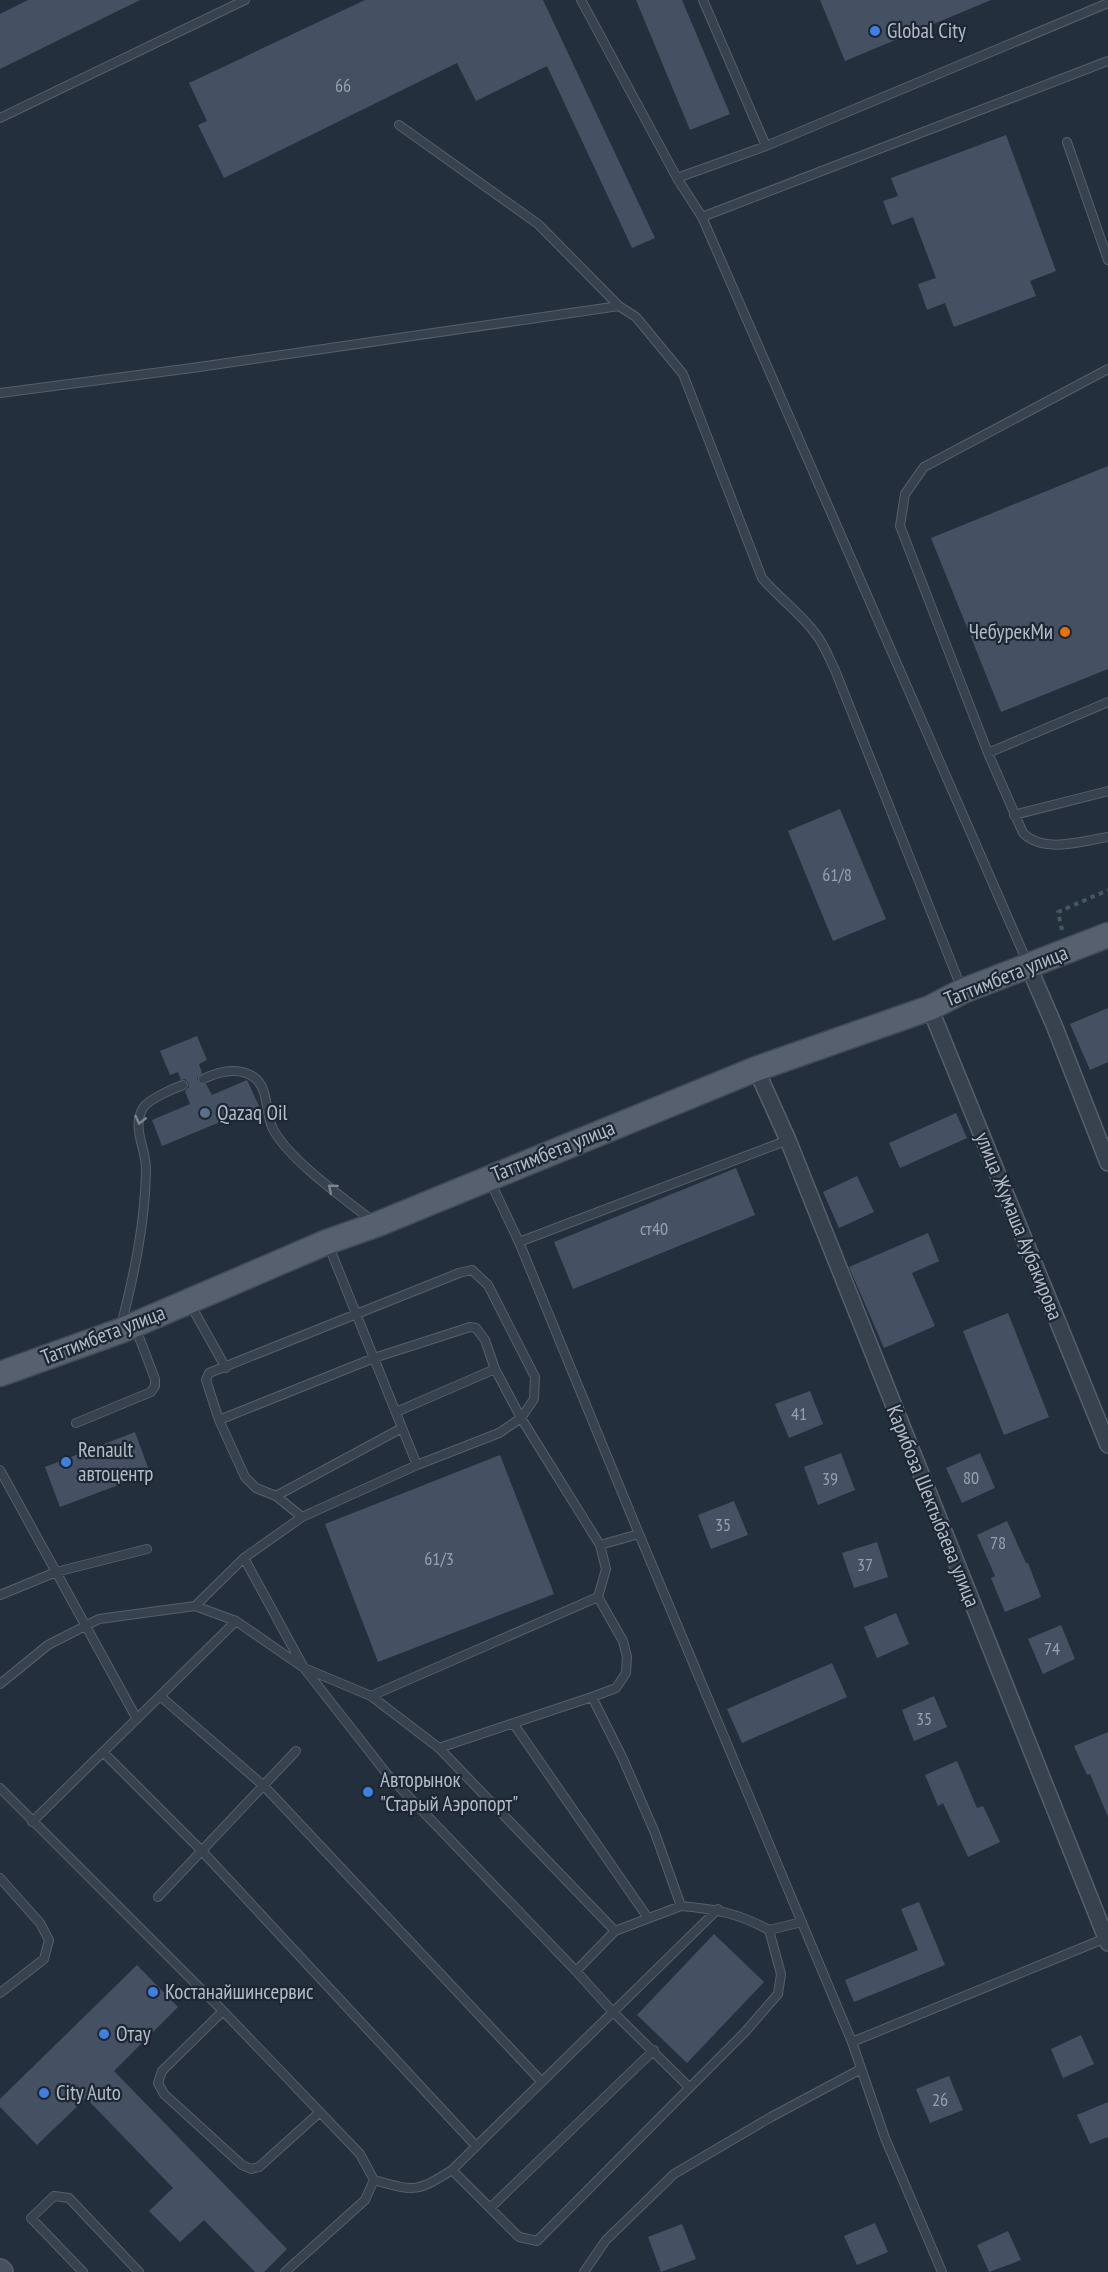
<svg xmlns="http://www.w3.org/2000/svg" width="1108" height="2272" font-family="'PT Sans Narrow',sans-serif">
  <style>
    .building { fill: #455162 }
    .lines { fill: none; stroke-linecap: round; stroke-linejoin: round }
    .lane-casing { stroke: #565f6c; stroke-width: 10 }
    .street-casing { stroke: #565f6c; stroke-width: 18 }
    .secondary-casing { stroke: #565f6c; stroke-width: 24 }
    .primary-casing { stroke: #414a57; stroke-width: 27 }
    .path { stroke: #44595c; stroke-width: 4; stroke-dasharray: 4.5 4.5; stroke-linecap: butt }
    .lane { stroke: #38414e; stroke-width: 8 }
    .street { stroke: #38414e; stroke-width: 15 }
    .secondary { stroke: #465061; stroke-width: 21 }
    .primary { stroke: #56606e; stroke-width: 24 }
    .oneway { stroke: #7c8592 }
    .shop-dot { fill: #3f7fe0; stroke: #1d2633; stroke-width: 2 }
    .food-dot { fill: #e8710a; stroke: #1d2633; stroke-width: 2 }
    .service-dot { fill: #5c6f8a; stroke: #1d2633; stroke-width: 2 }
    .labels { text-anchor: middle; stroke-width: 4.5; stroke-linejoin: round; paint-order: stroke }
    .number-label { font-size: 18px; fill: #98a1af }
    .poi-label { font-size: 21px; fill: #b4bcc9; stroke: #1d2633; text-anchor: start }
    .street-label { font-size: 21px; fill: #b4bcc9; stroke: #1d2633 }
  </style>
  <rect width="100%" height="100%" fill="#242f3e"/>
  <path class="building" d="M28 0H140L0 69V14Z
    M365 0H543L655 238 632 248 547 66 476 101 457 63 224 178 198 125 207 121 189 83Z
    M636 0H682L730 114 690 130Z
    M820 0H991L845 61Z
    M1006 135 1056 271 1030 281 1036 296 954 327 945 303 927 310 918 284 936 278 913 217 892 225 883 201 898 196 891 178Z
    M1108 466V669L1001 712 931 538Z
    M840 809 886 919 833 941 788 831Z
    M1108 1008V1062L1090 1070 1070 1024Z
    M197 1036 207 1060 199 1064 202 1073 197 1078 199 1083 206 1084 212 1095 247 1080 259 1106 162 1146 152 1120 190 1104 185 1091 189 1087 188 1082 185 1079 181 1080 178 1072 170 1075 160 1051Z
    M956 1113 967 1138 900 1168 889 1143Z
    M736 1168 755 1215 573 1289 554 1242Z
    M857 1176 874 1212 839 1228 823 1192Z
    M928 1233 939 1261 912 1273 935 1326 884 1348 849 1267Z
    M1008 1313 1049 1417 1004 1435 963 1331Z
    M810 1391 823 1424 789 1438 775 1404Z
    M135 1432 150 1473 60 1507 45 1467Z
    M841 1453 855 1490 818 1505 804 1467Z
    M980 1453 995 1488 962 1503 946 1468Z
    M500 1455 554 1594 378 1662 325 1524Z
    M734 1501 748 1535 711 1549 698 1515Z
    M1007 1521 1026 1563H1028L1041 1597 1005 1612 991 1578 995 1576 977 1535Z
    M877 1542 888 1577 854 1588 842 1553Z
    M896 1613 909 1644 877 1658 864 1627Z
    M1061 1625 1075 1659 1043 1674 1028 1639Z
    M832 1663 847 1697 742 1743 727 1709Z
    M934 1696 947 1727 914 1741 902 1710Z
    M1108 1732V1817L1090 1774 1087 1775 1074 1746Z
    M957 1761 977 1808 983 1806 1000 1842 968 1857 943 1803 938 1806 925 1775Z
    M919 1902 945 1965 854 2002 845 1980 918 1950 901 1909Z
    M714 1934 764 1982 687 2063 637 2015Z
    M137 1965 178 2007 114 2071 287 2249 264 2272H255L204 2220 180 2242 149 2211 173 2188 86 2098 37 2145 0 2107V2099Z
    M1081 2035 1094 2064 1063 2078 1051 2049Z
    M949 2076 963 2110 930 2123 916 2089Z
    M1108 2102V2137L1090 2144 1077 2115Z
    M875 2223 888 2252 857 2265 844 2236Z
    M682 2224 696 2259 661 2272 648 2237Z
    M1008 2231 1021 2260 989 2272 977 2245Z"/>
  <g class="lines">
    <defs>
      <path id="lane" d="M581 0 677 178 702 217 1028 964
        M703 0 766 146
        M0 118 245 0
        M399 125 538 224 619 306
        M1067 142 1108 260
        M677 178 766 146 1108 3
        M702 217 1108 61
        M1108 369 924 467 905 494 900 526 988 753 1023 833C1044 854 1082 841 1108 837
        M0 393 192 368 619 306 636 317 683 374 762 578C779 598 800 613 815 633 824 644 829 658 835 670L961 987
        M988 753 1108 702
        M1014 815 1108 791
        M203 1079C220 1071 239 1066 255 1078 269 1089 265 1114 273 1129 289 1160 346 1200 374 1222
        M490 1181 519 1242 639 1534 852 2042
        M519 1242 788 1140
        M328 1244 417 1465
        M190 1304 226 1368
        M121 1326C134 1275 145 1224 146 1171 147 1150 131 1128 143 1108 149 1099 172 1089 183 1085
        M219 1420 374 1358 470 1327 476 1328 485 1340 495 1369
        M76 1423 151 1392 155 1386V1379L136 1329
        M0 1470 137 1719
        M276 1496 402 1428
        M302 1517 276 1496 256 1488 245 1477 219 1420 206 1380 209 1373 459 1273 472 1270 488 1285 535 1377 534 1399 521 1418 495 1369 396 1412
        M600 1545 639 1534
        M244 1558 304 1668 387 1774 576 1971 613 2012 689 2087
        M0 1595 56 1572 147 1549
        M195 1606 244 1558 302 1517 417 1465 499 1433 521 1418 600 1545 606 1569 598 1597 623 1641 627 1657 626 1673 616 1688 592 1697 623 1759 655 1833 681 1906C715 1909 738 1913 769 1930L781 1974 778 1994 745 2032 537 2241 519 2237 490 2208
        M0 1684 48 1645 99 1619 195 1606 236 1621 304 1668 371 1696 439 1748 615 1931
        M160 1696 264 1786 541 2081
        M371 1696 598 1597
        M513 1723 648 1918
        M439 1748 592 1697
        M103 1752 201 1850 476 2146
        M0 1788 223 2011 360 2154 374 2180 365 2200 285 2272
        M32 1822 236 1621
        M0 1878 40 1923 49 1940 44 1959 0 1993
        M158 1897 296 1751
        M769 1930 802 1922
        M576 1971 615 1931 681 1906
        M223 2011 162 2071 158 2083 164 2094 242 2165 251 2169 259 2167 320 2112
        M452 2170 718 1909
        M374 2180C414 2191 416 2193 452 2170L490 2208 654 2050
        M83 2272 31 2218 54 2196 69 2198 139 2272
        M584 2272 606 2240 674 2174 771 2117 861 2069
        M942 2272 885 2138 852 2042 1106 1938"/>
      <path id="street" d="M1028 965 1054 1025 1108 1163
        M930 1008 1108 1445
        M756 1069 788 1140 1108 1943"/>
      <path id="secondary" d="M0 2270 2 2272"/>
      <path id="primary" d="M0 1374 120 1331 327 1242 378 1224 756 1069 930 1008 963 991 1108 935"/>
    </defs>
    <use href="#lane" class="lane-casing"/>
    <use href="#street" class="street-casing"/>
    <use href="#secondary" class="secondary-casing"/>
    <use href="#primary" class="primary-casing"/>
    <path class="path" d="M1062 930 1058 912 1108 890"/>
    <use href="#lane" class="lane"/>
    <use href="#street" class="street"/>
    <use href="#secondary" class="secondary"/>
    <use href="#primary" class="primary"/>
  </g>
  <defs><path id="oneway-chevron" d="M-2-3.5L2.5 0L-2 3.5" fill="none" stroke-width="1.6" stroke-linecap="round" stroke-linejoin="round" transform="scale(1.5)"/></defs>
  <g class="oneway">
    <use href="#oneway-chevron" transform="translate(140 1120) rotate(103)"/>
    <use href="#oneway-chevron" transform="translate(332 1188) rotate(-140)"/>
  </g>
  <g class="shop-dot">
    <circle cx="875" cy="31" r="6"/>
    <circle cx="66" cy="1462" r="6"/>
    <circle cx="368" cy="1792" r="6"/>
    <circle cx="153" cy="1992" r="6"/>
    <circle cx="104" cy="2034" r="6"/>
    <circle cx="44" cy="2093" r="6"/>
  </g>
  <circle class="food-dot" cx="1065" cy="632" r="6"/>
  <circle class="service-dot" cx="205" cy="1113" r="6"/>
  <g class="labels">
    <g class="number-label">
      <text x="343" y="92">66</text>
      <text x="837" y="881">61/8</text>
      <text x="654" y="1235">ст40</text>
      <text x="799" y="1420">41</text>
      <text x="971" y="1484">80</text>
      <text x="830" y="1485">39</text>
      <text x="723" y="1531">35</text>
      <text x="998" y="1549">78</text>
      <text x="439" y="1565">61/3</text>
      <text x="865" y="1571">37</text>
      <text x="1052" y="1655">74</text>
      <text x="924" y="1725">35</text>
      <text x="940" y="2106">26</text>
    </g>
    <g class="poi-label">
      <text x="887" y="38">Global City</text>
      <text x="1053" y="639" text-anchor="end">ЧебурекМи</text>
      <text x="217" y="1120">Qazaq Oil</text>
      <text x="78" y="1457">Renault<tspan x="78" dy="24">автоцентр</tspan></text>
      <text x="380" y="1787">Авторынок<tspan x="380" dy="24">"Старый Аэропорт"</tspan></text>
      <text x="165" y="1999">Костанайшинсервис</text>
      <text x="116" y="2041">Отау</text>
      <text x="56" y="2100">City Auto</text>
    </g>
    <g class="street-label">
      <text transform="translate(1006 976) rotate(-22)" y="7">Таттимбета улица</text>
      <text transform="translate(553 1151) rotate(-22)" y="7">Таттимбета улица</text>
      <text transform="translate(1019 1226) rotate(68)" y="7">улица Жумаша Аубакирова</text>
      <text transform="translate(103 1335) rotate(-21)" y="7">Таттимбета улица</text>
      <text transform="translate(933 1506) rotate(68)" y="7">Карибоза Шектыбаева улица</text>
    </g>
  </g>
</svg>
